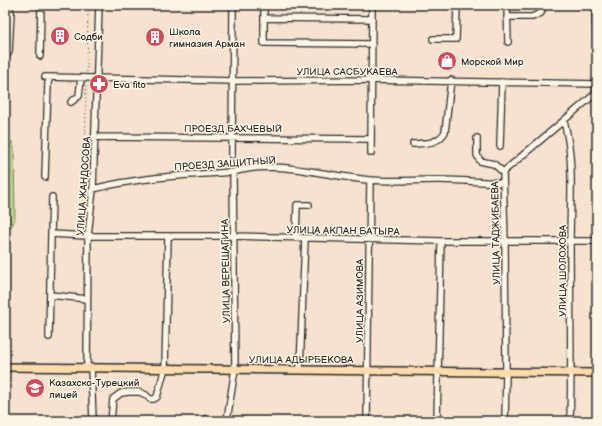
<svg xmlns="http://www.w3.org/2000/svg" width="602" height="426" font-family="'Balsamiq Sans',sans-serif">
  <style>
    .green { fill: #bcd48a; stroke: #74805a }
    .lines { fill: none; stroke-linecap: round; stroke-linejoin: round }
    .minor-casing { stroke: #2b2b2b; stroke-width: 8 }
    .major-casing { stroke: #2b2b2b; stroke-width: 10 }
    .path { stroke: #2b2b2b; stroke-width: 1; stroke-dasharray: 1 3; stroke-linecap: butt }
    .minor { stroke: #fcf5e5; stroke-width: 5.5 }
    .major { stroke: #fddcac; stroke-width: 7 }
    .labels { text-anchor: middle; stroke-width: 3; stroke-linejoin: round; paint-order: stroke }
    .poi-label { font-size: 10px; fill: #2b2b2b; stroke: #fcf5e5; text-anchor: start }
    .street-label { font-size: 10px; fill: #2b2b2b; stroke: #fcf5e5 }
  </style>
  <rect width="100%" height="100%" fill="#f6e2ce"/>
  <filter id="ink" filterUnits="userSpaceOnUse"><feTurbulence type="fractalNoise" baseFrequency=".025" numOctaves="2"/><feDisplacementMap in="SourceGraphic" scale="8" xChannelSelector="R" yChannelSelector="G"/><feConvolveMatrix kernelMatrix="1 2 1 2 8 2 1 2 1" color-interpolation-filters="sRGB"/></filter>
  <g filter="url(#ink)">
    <path class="green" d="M5 135 12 142 14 149 15 219 12 226 5 232Z"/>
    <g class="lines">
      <defs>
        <path id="minor" d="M264 5V43L372 44
          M507 5 508 42
          M595 5 597 57
          M507 17H532L541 13 544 5
          M264 18 372 19
          M433 39H456L457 5
          M5 55H7L9 52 11 12 8 5
          M40 56 41 5
          M45 77 234 81 371 80 597 84
          M71 102 79 96 81 78
          M564 121C575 161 570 201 570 242 570 302 572 361 570 421
          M95 137 371 139
          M477 138V155L480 161 494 164 503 172
          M413 144C426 143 438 144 445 132L451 80
          M500 146 502 82
          M371 153 372 5
          M232 155 233 5
          M45 177 48 83 50 77
          M93 189C140 177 185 175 233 172 277 159 324 176 369 180 391 182 416 180 439 180 460 180 481 182 503 183
          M52 197 51 234 88 236H233L441 241H597
          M296 238 297 205H309
          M50 295 87 299
          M49 337 51 234
          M87 368 88 236 93 189 99 5
          M91 368 93 421
          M300 369 305 238
          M205 419 206 421
          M227 420 246 421
          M111 421 113 399 121 393 128 392H140L146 395 150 399H154L157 397 165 368 168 236
          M225 421 227 420 235 369 233 172
          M367 421 370 180
          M437 421 441 241
          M505 421 506 372 505 242 503 172 595 94 597 87"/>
        <path id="major" d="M5 367 597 373"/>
      </defs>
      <use href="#minor" class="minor-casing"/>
      <use href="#major" class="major-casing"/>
      <path class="path" d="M87 72 88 5
        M81 230 85 187 86 84"/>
      <use href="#minor" class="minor"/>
      <use href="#major" class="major"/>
    </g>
  </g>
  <defs>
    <symbol id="building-disc" viewBox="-11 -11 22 22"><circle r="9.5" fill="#d1495b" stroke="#fcf5e5"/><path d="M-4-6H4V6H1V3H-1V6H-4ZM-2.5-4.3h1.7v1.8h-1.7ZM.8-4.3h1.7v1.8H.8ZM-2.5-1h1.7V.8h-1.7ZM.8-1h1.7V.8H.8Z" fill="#fff"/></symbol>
    <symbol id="shop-disc" viewBox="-11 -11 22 22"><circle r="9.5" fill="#d1495b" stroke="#fcf5e5"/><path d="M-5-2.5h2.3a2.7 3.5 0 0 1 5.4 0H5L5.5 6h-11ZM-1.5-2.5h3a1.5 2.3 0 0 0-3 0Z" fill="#fff"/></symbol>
    <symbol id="pharmacy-disc" viewBox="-11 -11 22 22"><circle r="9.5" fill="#d1495b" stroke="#fcf5e5"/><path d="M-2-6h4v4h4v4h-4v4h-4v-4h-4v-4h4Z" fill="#fff"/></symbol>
    <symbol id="school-disc" viewBox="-11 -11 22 22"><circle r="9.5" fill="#d1495b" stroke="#fcf5e5"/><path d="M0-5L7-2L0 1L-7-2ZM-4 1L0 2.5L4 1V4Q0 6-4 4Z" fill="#fff"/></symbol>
  </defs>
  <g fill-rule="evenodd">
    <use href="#building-disc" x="49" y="25" width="22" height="22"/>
    <use href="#building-disc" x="144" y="26" width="22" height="22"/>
    <use href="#shop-disc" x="436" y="50" width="22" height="22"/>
    <use href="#pharmacy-disc" x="88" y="73" width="22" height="22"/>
    <use href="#school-disc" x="24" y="377" width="22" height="22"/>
  </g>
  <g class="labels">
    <g class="poi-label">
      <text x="169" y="35">Школа<tspan x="169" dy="12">гимназия Арман</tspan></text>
      <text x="74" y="40">Содби</text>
      <text x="461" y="65">Морской Мир</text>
      <text x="113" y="88">Eva fito</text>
      <text x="49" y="386">Казахско-Турецкий<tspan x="49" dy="12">лицей</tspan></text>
    </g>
    <g class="street-label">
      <text x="347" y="75">УЛИЦА САСБУКАЕВА</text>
      <text x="233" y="132">ПРОЕЗД БАХЧЕВЫЙ</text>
      <text transform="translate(225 163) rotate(-4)" y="4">ПРОЕЗД ЗАЩИТНЫЙ</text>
      <text transform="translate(83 186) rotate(-86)" y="4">УЛИЦА ЖАНДОСОВА</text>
      <text transform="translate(343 230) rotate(1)" y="4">УЛИЦА АКПАН БАТЫРА</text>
      <text transform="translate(495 233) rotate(-91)" y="4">УЛИЦА ТАДЖИБАЕВА</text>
      <text transform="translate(225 271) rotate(-91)" y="4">УЛИЦА ВЕРЕЩАГИНА</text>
      <text transform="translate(562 271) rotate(-90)" y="4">УЛИЦА ШОЛОХОВА</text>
      <text transform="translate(359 301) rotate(-90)" y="4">УЛИЦА АЗИМОВА</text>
      <text x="301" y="363">УЛИЦА АДЫРБЕКОВА</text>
    </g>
  </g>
  <rect width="602" height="426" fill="none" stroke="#fcf5e5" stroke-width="20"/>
  <rect x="10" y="10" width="582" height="406" fill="none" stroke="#2b2b2b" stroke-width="1.5" filter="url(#ink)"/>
</svg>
